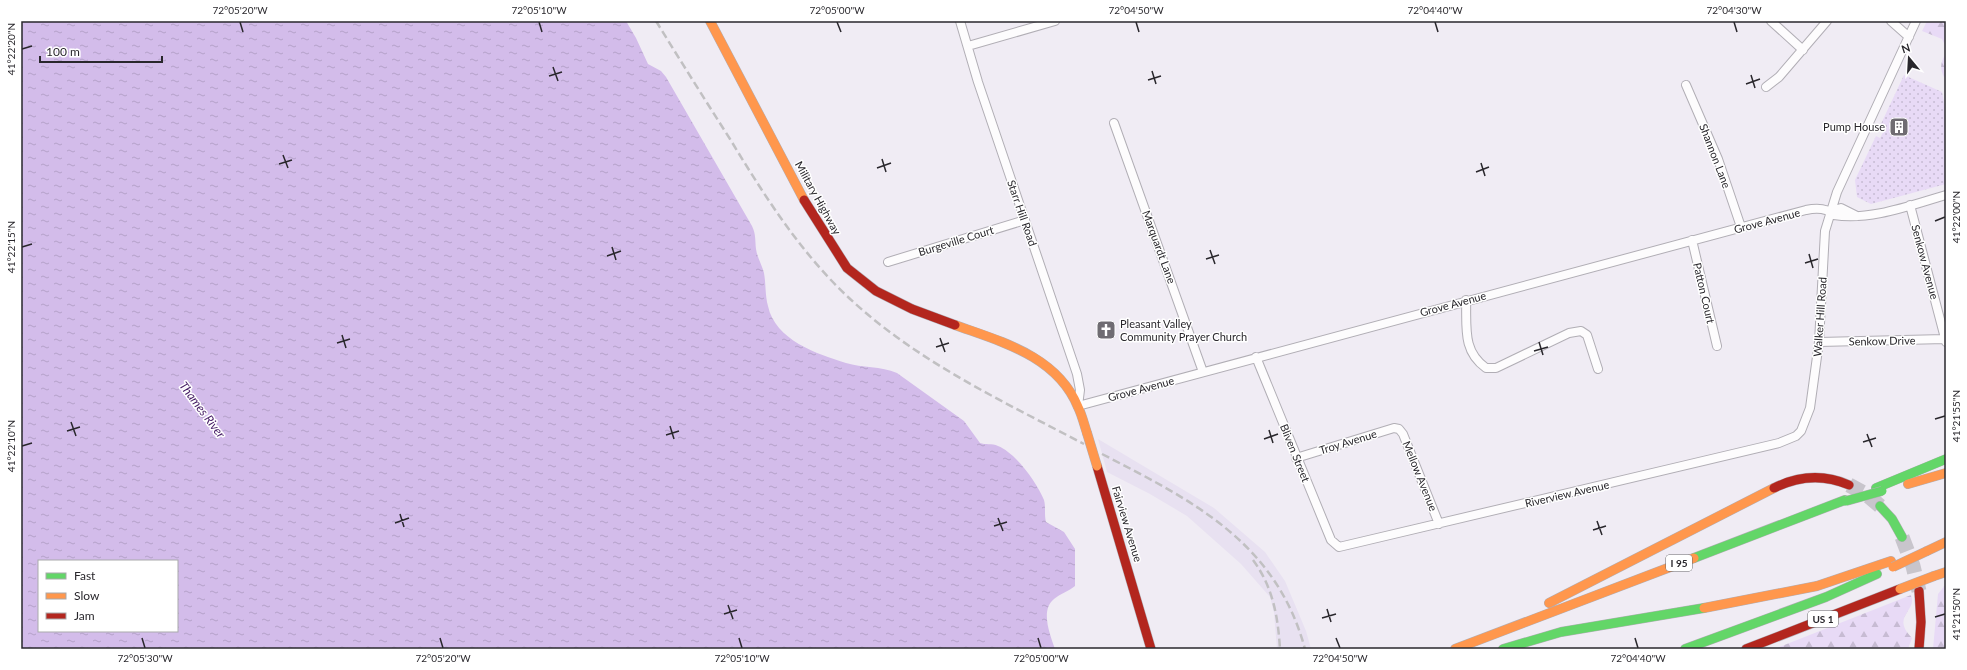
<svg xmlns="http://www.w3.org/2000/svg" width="1967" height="670" font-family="Lato,sans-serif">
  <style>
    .built { fill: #e8e1f1 }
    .grass { fill: url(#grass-dots) }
    .forest { fill: url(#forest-firs) }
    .water { fill: url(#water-ripples); fill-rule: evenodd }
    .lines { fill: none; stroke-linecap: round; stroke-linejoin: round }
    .highway-tunnel { stroke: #c8c5cc; stroke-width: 15; stroke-dasharray: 15 8; stroke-linecap: butt }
    .street-casing { stroke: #b1aeb5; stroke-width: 10 }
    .fast-casing { stroke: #b1aeb5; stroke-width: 10 }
    .slow-casing { stroke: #b1aeb5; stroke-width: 10 }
    .jam-casing { stroke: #b1aeb5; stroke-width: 10 }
    .street { stroke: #fdfcfd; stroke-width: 8 }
    .fast { stroke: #63d668; stroke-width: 9 }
    .slow { stroke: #ff974d; stroke-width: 9 }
    .jam { stroke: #b3261e; stroke-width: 9 }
    .rail { stroke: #c1c0c2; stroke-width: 2.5; stroke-dasharray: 8 4; stroke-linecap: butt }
    .fast-bridge-casing { stroke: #b1aeb5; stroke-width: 10; stroke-linecap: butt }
    .slow-bridge-casing { stroke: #b1aeb5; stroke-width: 10; stroke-linecap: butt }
    .fast-bridge { stroke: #63d668; stroke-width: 9 }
    .slow-bridge { stroke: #ff974d; stroke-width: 9 }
    .ticks { fill: none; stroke: #29272c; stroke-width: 1.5 }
    .labels { text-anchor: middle; stroke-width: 3; stroke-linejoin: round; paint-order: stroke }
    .shield { fill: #fff; stroke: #69686b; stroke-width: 1 }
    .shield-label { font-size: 10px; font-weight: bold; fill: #29272c }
    .poi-label { font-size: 11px; fill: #29272c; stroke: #fff; text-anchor: end }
    .street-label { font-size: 11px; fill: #29272c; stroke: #fff }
    .water-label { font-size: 12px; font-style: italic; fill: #451b64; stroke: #fff }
    .neatline { fill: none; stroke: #29272c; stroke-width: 1.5 }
    .ticks-label { font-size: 10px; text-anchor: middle; fill: #29272c }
  </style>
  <defs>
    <pattern id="grass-dots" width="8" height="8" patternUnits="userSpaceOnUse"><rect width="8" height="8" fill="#e8daf6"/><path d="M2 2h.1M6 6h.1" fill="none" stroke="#c7bbd3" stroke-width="1.8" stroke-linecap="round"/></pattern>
    <pattern id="forest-firs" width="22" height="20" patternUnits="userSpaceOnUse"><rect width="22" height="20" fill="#e8daf6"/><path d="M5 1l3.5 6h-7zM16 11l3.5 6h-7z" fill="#c7bbd3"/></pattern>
    <pattern id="water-ripples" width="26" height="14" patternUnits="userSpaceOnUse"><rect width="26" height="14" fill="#d3bcea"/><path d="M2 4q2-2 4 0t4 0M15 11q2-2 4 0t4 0" fill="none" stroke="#b5a2c9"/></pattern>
  </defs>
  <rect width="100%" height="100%" fill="#f0ecf4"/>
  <path class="built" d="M1098 439 1214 508 1265 552 1285 581 1306 631 1311 649H1277L1274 613 1270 597 1241 564 1187 516 1150 494 1107 472Z"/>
  <path class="grass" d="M1904 75 1942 92 1946 112V184L1871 204 1857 197 1855 180 1876 136 1880 138 1885 129 1880 126Z"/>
  <path class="forest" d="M1927 21H1946V47L1942 39 1922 31Z
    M1946 53V76L1944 77C1939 67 1941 62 1946 53Z
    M1946 584V649H1933L1938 594Z
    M1911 595C1918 611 1890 616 1912 638L1908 649H1774Z"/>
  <path class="water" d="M21 21H626L636 38 648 64 661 71 666 77 752 226C756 234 755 240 756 249 757 257 762 265 764 273 766 284 765 295 768 306 775 340 817 354 846 363 862 368 881 366 897 373L964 421 980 443C985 445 992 443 998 446 1016 453 1037 483 1044 500 1046 507 1044 515 1046 522L1064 532 1075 549V586C1069 591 1060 594 1054 599 1040 610 1050 635 1055 649H21ZM39 561H177V631H39Z"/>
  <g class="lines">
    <path class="highway-tunnel" d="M1849 485 1866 494 1880 506
      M1902 537 1913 566 1919 591"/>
    <defs>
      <path id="street" d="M960 21 978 82 1077 374 1080 390 1078 406 1806 210C1815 208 1826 207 1834 215 1870 221 1911 205 1946 195
        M1771 21 1803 50
        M1891 21 1909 37
        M968 46 1055 21
        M1686 85 1718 159 1741 227
        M1766 87 1779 77 1827 21
        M1114 123 1203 372
        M1910 205 1946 342
        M1830 211 1841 208 1857 216
        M1692 240 1717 346
        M888 262 1025 220
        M1466 300C1467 327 1462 351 1486 368H1496L1569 333 1581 331 1587 335 1598 369
        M1819 342 1945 339
        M1256 357 1331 540 1339 547 1779 443 1796 436 1801 431 1810 408 1819 342 1825 231 1837 192 1916 21
        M1296 458 1394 428 1399 429 1403 434 1439 524"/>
      <path id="fast" d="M1876 488 1946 459
        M1880 506 1892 519 1902 537
        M1694 558 1845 500
        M1503 649 1561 632 1704 608
        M1685 649 1826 597 1877 574"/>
      <path id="slow" d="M710 21 804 200
        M955 325C1002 342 1057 356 1078 407 1082 415 1084 424 1087 433
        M1908 484 1946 473
        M1927 551 1946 542
        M1934 576 1946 572
        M1549 603 1774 488
        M1704 608 1817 586 1891 561
        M1455 649 1694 558"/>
      <path id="jam" d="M804 200 847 268 876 291 912 309 955 325
        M1097 466 1151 649
        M1774 488C1798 476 1824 474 1849 485
        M1919 591 1921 622 1919 649
        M1746 649 1900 589"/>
    </defs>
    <use href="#street" class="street-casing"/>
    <use href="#fast" class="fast-casing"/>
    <use href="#slow" class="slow-casing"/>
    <use href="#jam" class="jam-casing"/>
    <use href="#street" class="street"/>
    <use href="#fast" class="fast"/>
    <use href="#slow" class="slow"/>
    <use href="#jam" class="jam"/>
    <path class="rail" d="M656 21C680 60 705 100 730 139 764 195 800 252 848 297 916 361 1002 401 1084 444
      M1102 454C1193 501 1276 542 1305 649
      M1253 560C1273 587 1278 617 1280 649"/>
    <defs>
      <path id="fast-bridge" d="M1846 501 1882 491"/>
      <path id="slow-bridge" d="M1087 433 1097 466
        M1893 567 1927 551
        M1900 589 1934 576"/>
    </defs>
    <use href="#fast-bridge" class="fast-bridge-casing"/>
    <use href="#slow-bridge" class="slow-bridge-casing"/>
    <use href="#fast-bridge" class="fast-bridge"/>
    <use href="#slow-bridge" class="slow-bridge"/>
  </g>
  <path class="ticks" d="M240 22 243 32M539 22 542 32M837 22 841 32M1136 22 1139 32M1435 22 1438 32M1734 22 1737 32M22 49 32 46M553 67 558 81M1152 71 1156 84M1751 75 1755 88M549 76 562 72M1148 80 1161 76M1746 84 1760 79M283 155 288 168M882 159 886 172M1481 163 1485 176M279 164 292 160M877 168 891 163M1476 172 1489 167M1935 221 1945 217M22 247 32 244M612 247 616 260M1210 250 1215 264M1809 254 1813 268M607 256 621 251M1206 259 1219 255M1805 263 1818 259M342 335 346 348M940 338 945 352M1539 342 1543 355M337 343 350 339M936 347 949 343M1534 351 1548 347M1935 419 1945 416M71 422 76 436M670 426 674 439M1269 430 1273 443M67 431 80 427M1867 434 1872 447M666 435 679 431M1264 439 1278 434M1863 442 1876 438M22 446 32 443M400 514 404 527M998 518 1003 531M1597 521 1602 535M395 523 409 518M994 526 1007 522M1593 530 1606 526M728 605 733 619M1327 609 1331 622M724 614 737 610M1935 617 1945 614M1322 618 1336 614M142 638 145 648M440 638 443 648M739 638 742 648M1038 638 1041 648M1336 638 1340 648M1635 638 1638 648"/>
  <defs>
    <symbol id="building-square" viewBox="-11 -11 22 22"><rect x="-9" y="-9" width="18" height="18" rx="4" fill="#6f6c72" stroke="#fff"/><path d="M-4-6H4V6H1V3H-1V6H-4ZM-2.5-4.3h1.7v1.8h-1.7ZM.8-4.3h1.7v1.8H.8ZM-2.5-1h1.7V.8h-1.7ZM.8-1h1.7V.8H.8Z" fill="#fff"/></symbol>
    <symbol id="church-square" viewBox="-11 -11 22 22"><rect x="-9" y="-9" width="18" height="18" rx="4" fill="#6f6c72" stroke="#fff"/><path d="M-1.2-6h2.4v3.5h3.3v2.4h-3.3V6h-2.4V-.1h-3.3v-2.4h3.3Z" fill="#fff"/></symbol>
  </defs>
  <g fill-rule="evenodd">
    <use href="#building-square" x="1888" y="116" width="22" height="22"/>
    <use href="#church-square" x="1095" y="319" width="22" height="22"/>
  </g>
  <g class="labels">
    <g class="shield">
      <rect x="1666" y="555" width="26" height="16" rx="3"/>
      <rect x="1808" y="611" width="30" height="16" rx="3"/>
    </g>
    <g class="shield-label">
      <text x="1679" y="567">I 95</text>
      <text x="1823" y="623">US 1</text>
    </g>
    <g class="poi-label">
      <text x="1885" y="131">Pump House</text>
      <text x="1120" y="328" text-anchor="start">Pleasant Valley<tspan x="1120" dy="13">Community Prayer Church</tspan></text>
    </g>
    <g class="street-label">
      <text transform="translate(1715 156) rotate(69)" y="4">Shannon Lane</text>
      <text transform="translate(818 198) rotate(61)" y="4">Military Highway</text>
      <text transform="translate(1022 213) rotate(71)" y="4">Starr Hill Road</text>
      <text transform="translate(1767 221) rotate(-15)" y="4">Grove Avenue</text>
      <text transform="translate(956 241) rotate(-17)" y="4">Burgeville Court</text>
      <text transform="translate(1159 247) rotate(70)" y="4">Marquardt Lane</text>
      <text transform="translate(1925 262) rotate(75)" y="4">Senkow Avenue</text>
      <text transform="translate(1704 293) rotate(77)" y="4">Patton Court</text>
      <text transform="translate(1453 304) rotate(-15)" y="4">Grove Avenue</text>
      <text transform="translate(1820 317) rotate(-86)" y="4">Walker Hill Road</text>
      <text transform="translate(1882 341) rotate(-1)" y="4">Senkow Drive</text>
      <text transform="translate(1141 389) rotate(-15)" y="4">Grove Avenue</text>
      <text transform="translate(1348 442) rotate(-17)" y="4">Troy Avenue</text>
      <text transform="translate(1295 453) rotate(68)" y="4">Bliven Street</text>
      <text transform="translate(1420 476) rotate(68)" y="4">Mellow Avenue</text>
      <text transform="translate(1567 494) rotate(-13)" y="4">Riverview Avenue</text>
      <text transform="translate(1127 524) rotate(73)" y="4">Fairview Avenue</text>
    </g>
    <g class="water-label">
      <text transform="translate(202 410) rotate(53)" y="4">Thames River</text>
    </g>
  </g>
  <rect width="1967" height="670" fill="none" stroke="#ffffff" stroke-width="44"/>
  <rect x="38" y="560" width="140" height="72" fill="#ffffff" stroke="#a9a9ab"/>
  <rect x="46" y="573" width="20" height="6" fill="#63d668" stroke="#a9a9ab"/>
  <text x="74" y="580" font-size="12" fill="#29272c">Fast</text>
  <rect x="46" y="593" width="20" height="6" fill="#ff974d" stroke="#a9a9ab"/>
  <text x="74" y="600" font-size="12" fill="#29272c">Slow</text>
  <rect x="46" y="613" width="20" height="6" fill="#b3261e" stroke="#a9a9ab"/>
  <text x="74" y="620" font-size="12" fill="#29272c">Jam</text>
  <g transform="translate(1909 58) rotate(342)" stroke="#ffffff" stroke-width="3" paint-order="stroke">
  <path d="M0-3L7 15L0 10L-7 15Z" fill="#29272c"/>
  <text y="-6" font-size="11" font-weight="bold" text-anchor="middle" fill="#29272c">N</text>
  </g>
  <path d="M40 56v6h122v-6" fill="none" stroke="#29272c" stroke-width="2"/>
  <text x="46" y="56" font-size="12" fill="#29272c" stroke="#ffffff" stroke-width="3" paint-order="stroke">100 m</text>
  <rect x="22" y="22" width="1923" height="626" class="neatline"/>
  <g class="ticks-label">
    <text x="240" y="14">72°05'20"W</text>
    <text x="539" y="14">72°05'10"W</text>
    <text x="837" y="14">72°05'00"W</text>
    <text x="1136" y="14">72°04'50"W</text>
    <text x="1435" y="14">72°04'40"W</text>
    <text x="1734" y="14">72°04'30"W</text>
    <text transform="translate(11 49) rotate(-90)" y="4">41°22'20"N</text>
    <text transform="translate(1956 217) rotate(-90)" y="4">41°22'00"N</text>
    <text transform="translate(11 247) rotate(-90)" y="4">41°22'15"N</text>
    <text transform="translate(1956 416) rotate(-90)" y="4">41°21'55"N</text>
    <text transform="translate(11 446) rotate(-90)" y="4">41°22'10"N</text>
    <text transform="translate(1956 614) rotate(-90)" y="4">41°21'50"N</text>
    <text x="145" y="662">72°05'30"W</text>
    <text x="443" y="662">72°05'20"W</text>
    <text x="742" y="662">72°05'10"W</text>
    <text x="1041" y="662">72°05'00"W</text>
    <text x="1340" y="662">72°04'50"W</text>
    <text x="1638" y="662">72°04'40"W</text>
  </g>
</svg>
